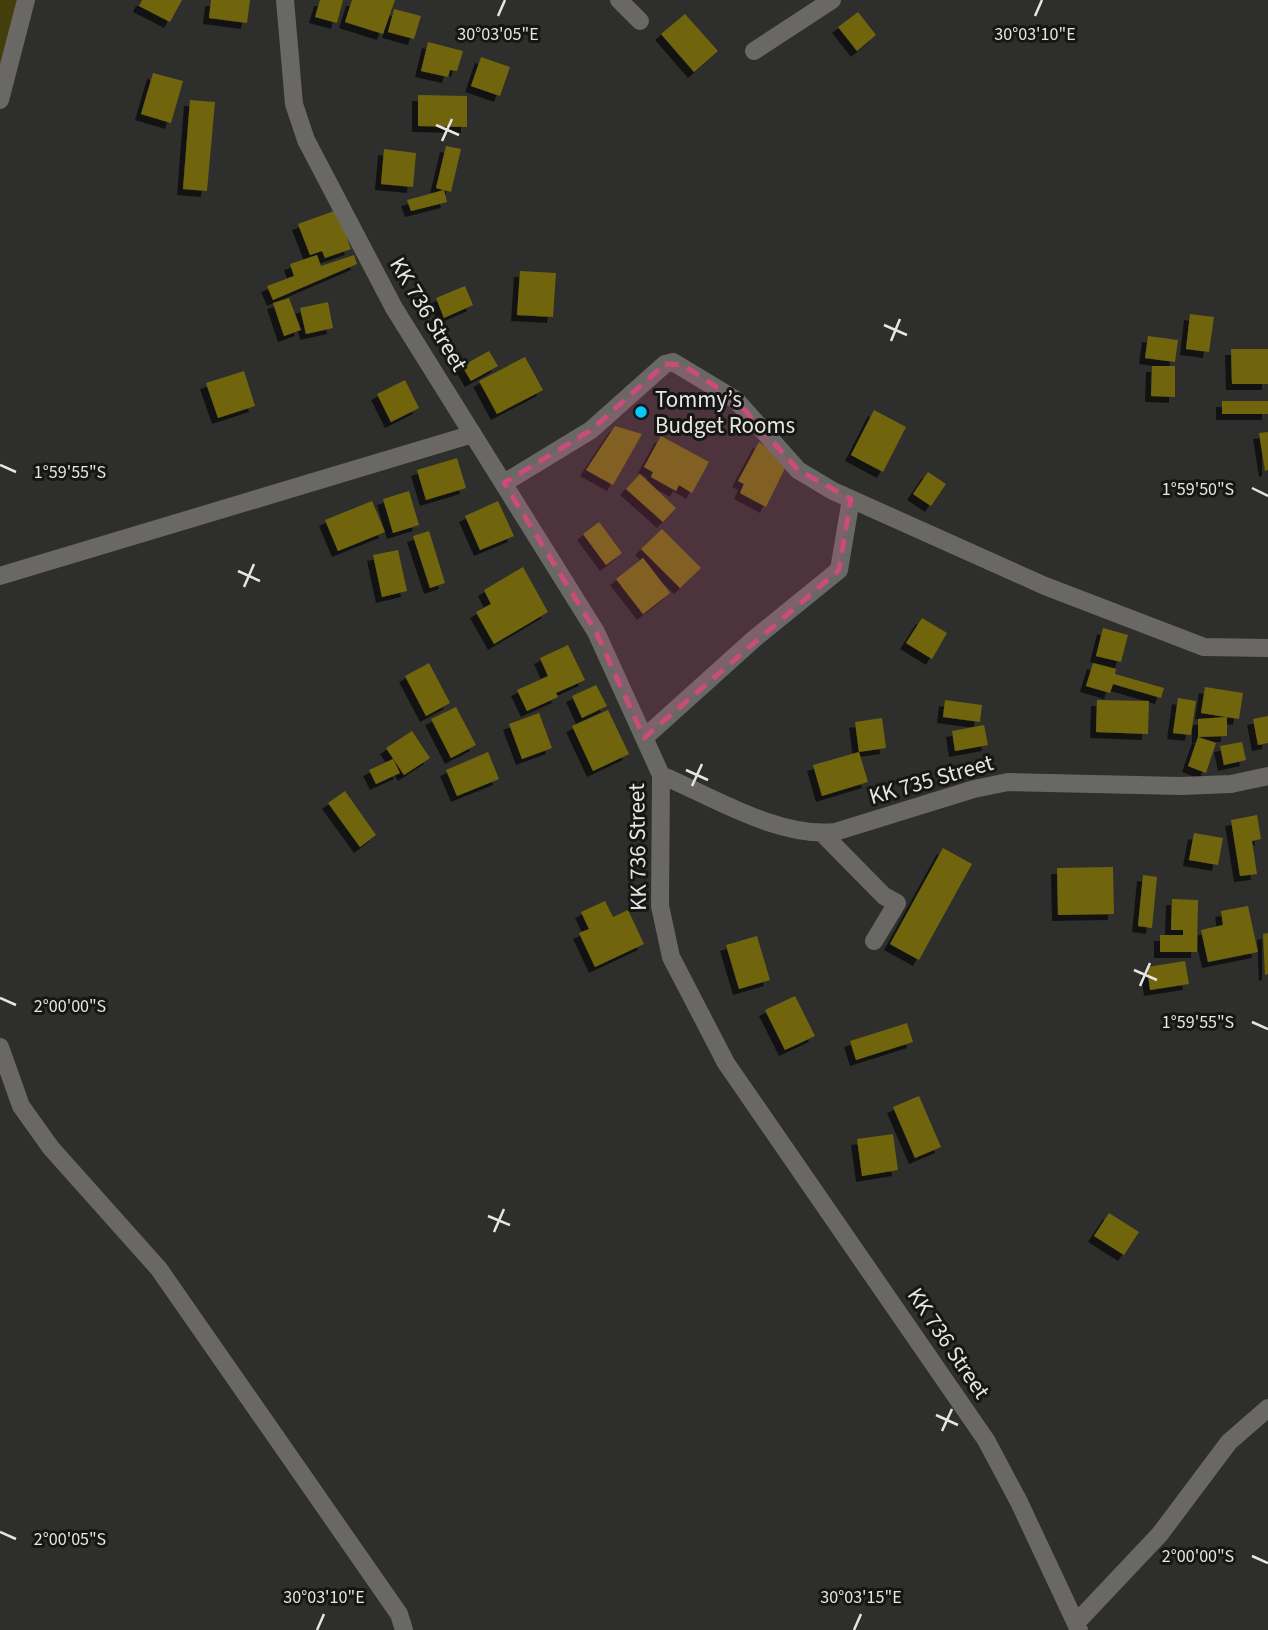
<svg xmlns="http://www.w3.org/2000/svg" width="1268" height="1630" font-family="'Source Sans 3',sans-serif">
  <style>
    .green { fill: #443d0c }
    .building { fill: #6f650e; filter: url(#shadow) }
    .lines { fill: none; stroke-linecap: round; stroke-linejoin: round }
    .minor { stroke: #696865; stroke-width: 18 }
    .marked { fill: #cb4b7d; fill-opacity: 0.2; stroke: #cb4b7d; stroke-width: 5; stroke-dasharray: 14 9; stroke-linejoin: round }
    .ticks { fill: none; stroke: #e5e5e3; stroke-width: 2.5 }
    .poi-dot { fill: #02cbf9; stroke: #161615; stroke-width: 2.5 }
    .labels { text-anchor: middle; stroke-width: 6; stroke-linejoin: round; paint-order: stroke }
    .street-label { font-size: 23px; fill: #e5e5e3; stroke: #161615 }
    .poi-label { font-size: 23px; fill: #e5e5e3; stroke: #161615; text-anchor: start }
    .ticks-label { font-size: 18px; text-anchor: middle; fill: #e5e5e3; stroke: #161615; stroke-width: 6; stroke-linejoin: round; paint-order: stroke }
  </style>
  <defs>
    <filter id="shadow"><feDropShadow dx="-6" dy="6" stdDeviation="0" flood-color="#0009"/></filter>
  </defs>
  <rect width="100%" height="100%" fill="#2e2e2c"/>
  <path class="green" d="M0 0H17L0 87Z"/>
  <path class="building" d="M142 0H182L170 22 139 6Z
    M211 0H250L247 23 209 18Z
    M320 0H343L337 23 315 17Z
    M352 0H395L383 34 345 22Z
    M394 9 421 16 414 39 388 32Z
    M858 12 876 35 857 51 838 27Z
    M685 14 718 51 694 72 661 34Z
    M428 42 463 51 457 71 450 70 448 77 421 71Z
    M481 57 510 67 500 96 471 86Z
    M153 73 183 81 171 123 141 114Z
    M418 95 467 96V127L418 126Z
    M190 100 215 102 207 191 183 189Z
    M446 146 461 149 451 192 436 188Z
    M384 149 416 153 413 187 381 184Z
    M444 190 447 202 411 211 407 200Z
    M337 210 351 249 325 258 322 251 310 255 298 224Z
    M317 255 321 266 354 255 357 264 273 300 267 286 294 276 290 264Z
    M520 271 556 273 553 317 517 315Z
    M465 286 473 305 444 318 436 298Z
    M289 298 301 330 284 336 273 303Z
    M328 302 333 328 306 334 300 308Z
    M1190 314 1214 317 1209 352 1186 349Z
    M1148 336 1178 340 1175 362 1145 358Z
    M1231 349H1268V384H1232Z
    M489 351 498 366 471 381 462 366Z
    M525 357 543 390 497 414 479 381Z
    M1152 366H1175V397L1151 396Z
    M244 371 255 406 218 418 206 383Z
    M405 380 419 408 391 422 377 394Z
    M1222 401H1268V414H1222Z
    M874 410 906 427 883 472 851 455Z
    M615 426 642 434 613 485 586 470Z
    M1268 432V470L1265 471 1259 433Z
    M661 436 709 462 692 493 679 485 676 491 651 477 653 472 644 467Z
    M759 442 788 462 766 507 740 493 744 484 738 481Z
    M457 458 466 488 426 500 417 470Z
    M928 472 946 484 931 506 913 494Z
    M640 474 676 508 663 522 626 489Z
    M409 491 419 525 393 533 383 499Z
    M372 501 385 532 338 551 325 520Z
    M498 501 514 536 480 550 465 516Z
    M599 522 622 553 606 565 583 534Z
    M662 529 701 568 680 588 641 549Z
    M429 531 445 583 430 588 413 536Z
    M398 550 407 591 382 597 373 555Z
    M643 558 670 593 643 614 616 579Z
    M523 567 548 612 494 644 476 612 491 604 484 590Z
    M922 618 947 633 932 659 906 643Z
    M1103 628 1128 635 1121 662 1096 656Z
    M568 645 585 680 556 693 558 697 527 711 517 690 548 676 540 658Z
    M429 663 450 703 426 716 405 676Z
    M1093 663 1116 669 1115 674 1164 688 1161 698 1113 684 1110 693 1086 686Z
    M596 685 607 706 582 718 572 696Z
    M1205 687 1243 693 1239 719 1201 713Z
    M1178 698 1196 701 1191 735 1173 733Z
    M945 700 982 705 980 722 943 717Z
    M1097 700 1149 701 1148 734 1096 732Z
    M456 707 476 745 451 758 431 719Z
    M608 710 629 754 593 771 572 726Z
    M539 713 552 748 522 759 509 724Z
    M1268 716V743L1258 745 1253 719Z
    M1227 717V736L1198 737V719Z
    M882 718 886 748 859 752 855 722Z
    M984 725 988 745 955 751 952 731Z
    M412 731 430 758 404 775 386 748Z
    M1198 737 1216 743 1206 773 1188 766Z
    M1242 742 1246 760 1224 765 1220 746Z
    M488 752 499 779 457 796 446 770Z
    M859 752 868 782 822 796 813 765Z
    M393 759 400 773 376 784 369 770Z
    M345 791 376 835 360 847 328 803Z
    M1257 815 1261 839 1252 841 1257 874 1240 876 1231 820Z
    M1194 833 1223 838 1218 865 1189 860Z
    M943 848 972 864 919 960 890 944Z
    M1113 867 1114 914 1058 915 1057 868Z
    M1143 875 1157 877 1152 928 1138 926Z
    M1172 899 1198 900 1197 952H1160V935H1183V930H1171Z
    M605 901 613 917 628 910 644 944 595 967 579 933 589 929 581 912Z
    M1248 906 1258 952 1208 962 1201 930 1223 925 1221 911Z
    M1268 933V974L1265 975 1263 934Z
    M757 936 770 980 739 989 726 945Z
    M1185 961 1189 984 1150 990 1147 967Z
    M795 996 815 1036 785 1050 765 1010Z
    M907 1023 913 1042 856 1060 850 1041Z
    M919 1096 941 1147 915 1158 893 1107Z
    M893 1134 898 1170 862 1176 857 1139Z
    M1109 1213 1139 1232 1124 1255 1094 1236Z"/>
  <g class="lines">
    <path class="minor" d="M285 0 294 104 306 140 394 308 596 632 661 775 660 906 671 957 726 1063 986 1440 1019 1502 1079 1630
      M619 0 640 21
      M754 51 832 0
      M0 100 26 0
      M504 483 591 430 665 364 673 362 736 400 798 470 833 491 1045 586 1204 647 1268 648
      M0 576 473 434
      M644 738 754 639 839 570 851 499
      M661 775C713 797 778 838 835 832L974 789 1008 782 1181 786 1231 784 1268 776
      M822 833 884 896 897 903 874 941
      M0 1047 21 1106 51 1148 159 1269 399 1614 404 1630
      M1076 1623 1160 1534 1229 1442 1268 1408"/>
  </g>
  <path class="marked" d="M665 364 683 365 736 400 798 470 851 499 839 570 644 738 596 632 504 483 591 430Z"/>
  <path class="ticks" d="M498 16 505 0M1035 16 1042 0M436 125 459 135M442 141 452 119M884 325 907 335M891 341 900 319M0 465 16 472M1252 488 1268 496M238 571 260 581M244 587 254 564M686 770 708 780M692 786 702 764M1134 970 1157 980M1140 986 1150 963M0 998 16 1005M1252 1022 1268 1029M488 1216 510 1225M494 1232 504 1209M936 1415 958 1425M942 1431 952 1409M0 1532 16 1539M1252 1556 1268 1563M317 1630 324 1614M854 1630 861 1614"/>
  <circle class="poi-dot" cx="641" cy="412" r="7"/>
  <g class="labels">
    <g class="street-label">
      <text transform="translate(429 314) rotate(59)" y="8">KK 736 Street</text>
      <text transform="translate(931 779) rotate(-16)" y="8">KK 735 Street</text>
      <text transform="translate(637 847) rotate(-91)" y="8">KK 736 Street</text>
      <text transform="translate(949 1343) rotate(56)" y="8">KK 736 Street</text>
    </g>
    <g class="poi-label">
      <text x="655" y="407">Tommy’s<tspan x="655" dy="26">Budget Rooms</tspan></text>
    </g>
  </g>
  <g class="ticks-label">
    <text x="498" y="40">30°03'05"E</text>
    <text x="1035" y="40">30°03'10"E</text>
    <text x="70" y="478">1°59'55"S</text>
    <text x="1198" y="495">1°59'50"S</text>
    <text x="70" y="1012">2°00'00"S</text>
    <text x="1198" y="1028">1°59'55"S</text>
    <text x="70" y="1545">2°00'05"S</text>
    <text x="1198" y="1562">2°00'00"S</text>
    <text x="324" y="1603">30°03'10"E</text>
    <text x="861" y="1603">30°03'15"E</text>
  </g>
</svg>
